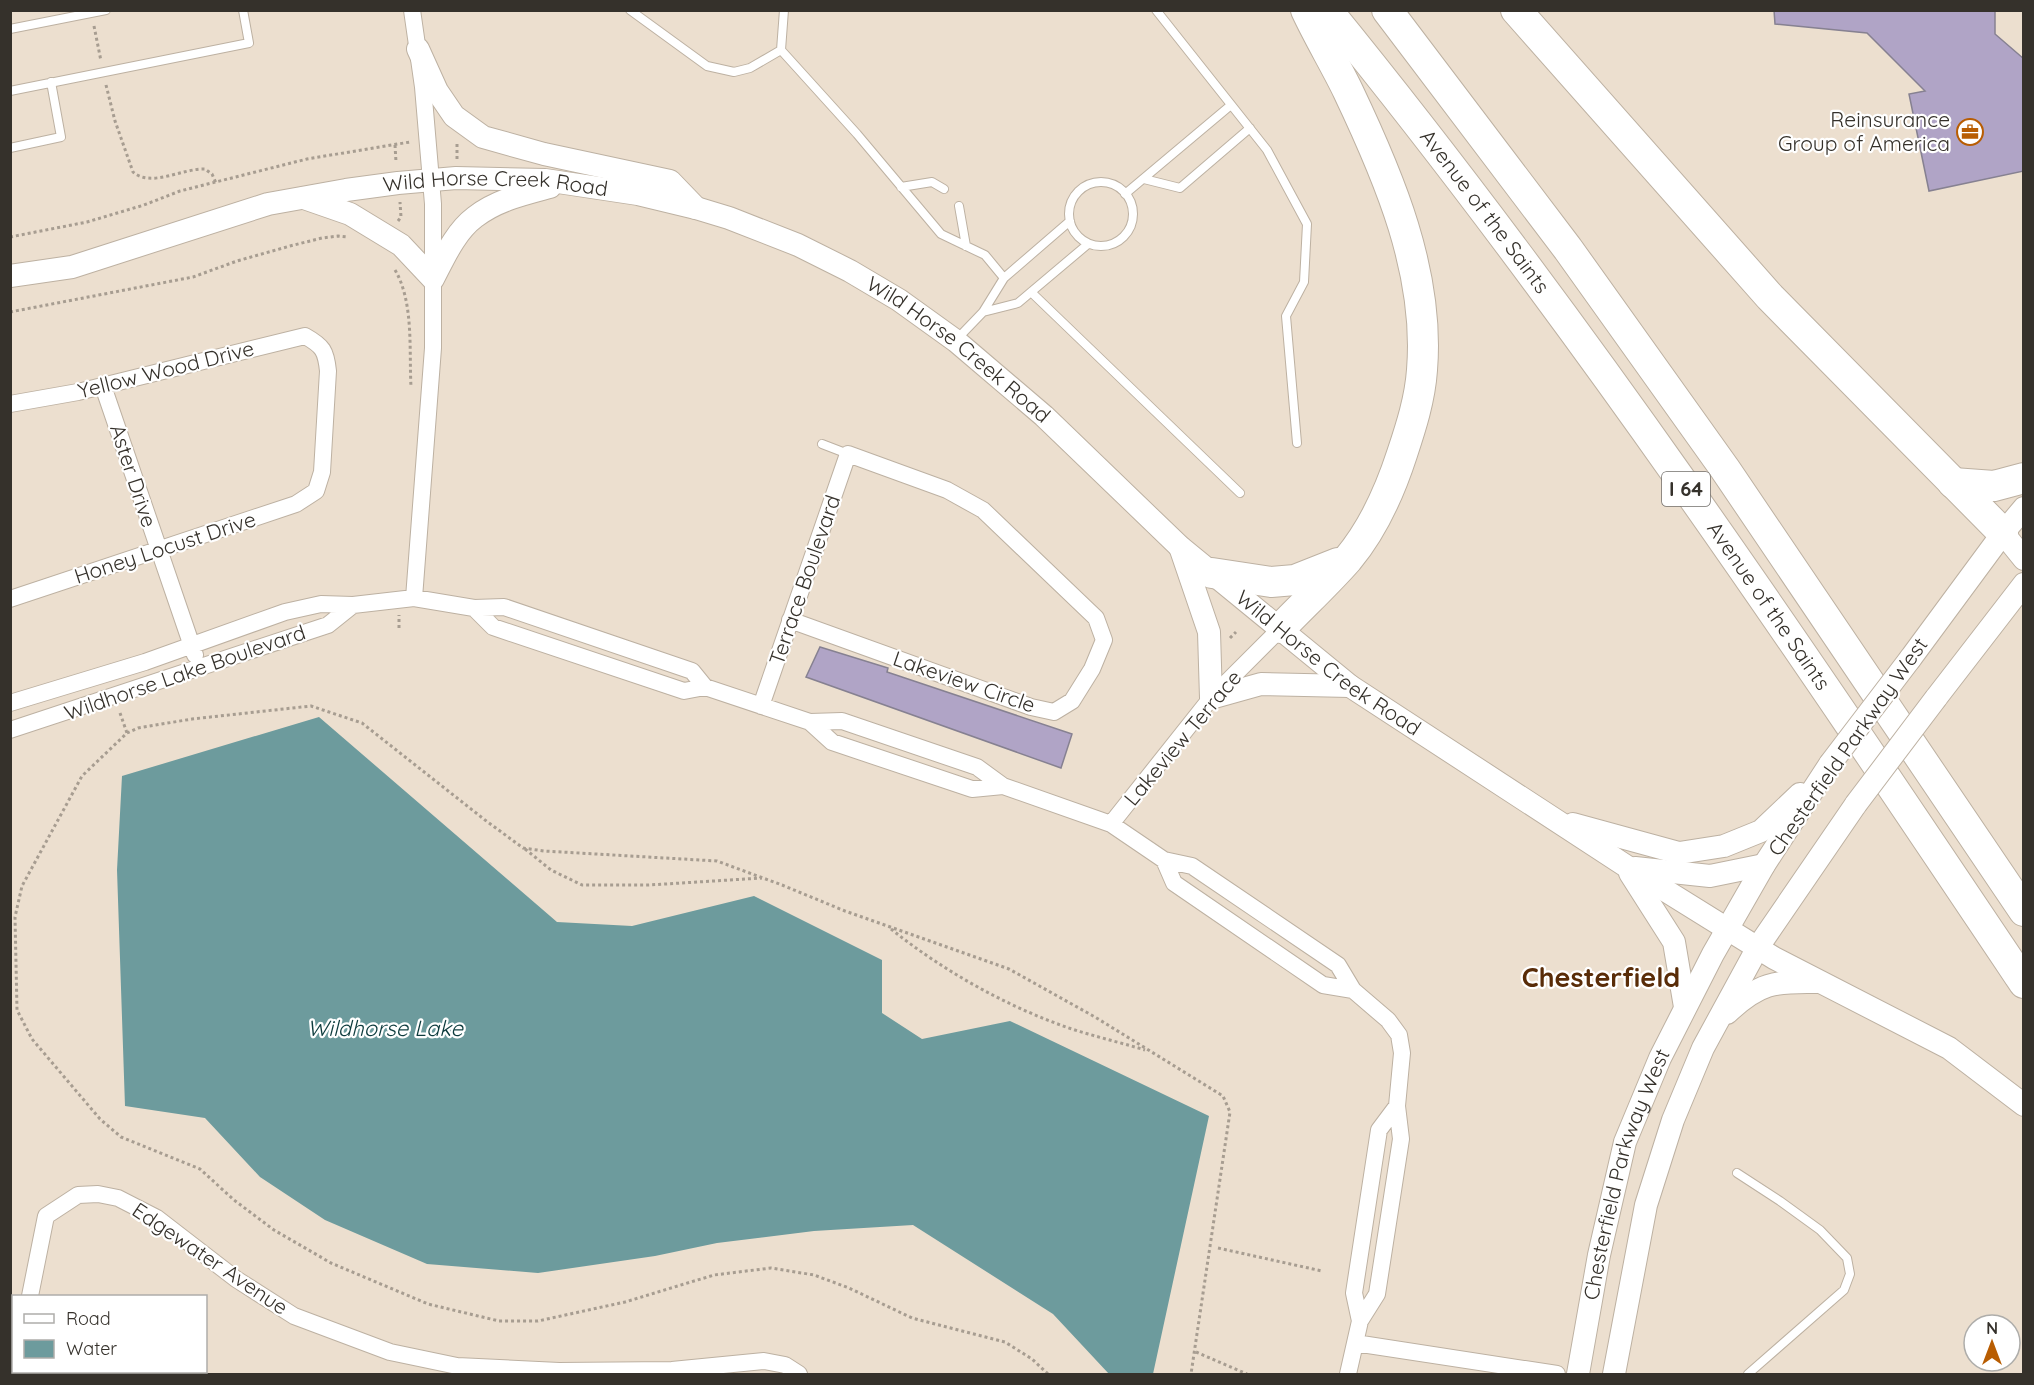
<svg xmlns="http://www.w3.org/2000/svg" width="2034" height="1385" font-family="Quicksand,sans-serif">
  <style>
    .water { fill: #6d9b9d }
    .building { fill: #b0a4c6; stroke: #868191; stroke-width: 1.5 }
    .lines { fill: none; stroke-linecap: round; stroke-linejoin: round }
    .lane-casing { stroke: #bdb1a2; stroke-width: 10 }
    .street-casing { stroke: #bdb1a2; stroke-width: 18 }
    .secondary-casing { stroke: #bdb1a2; stroke-width: 24 }
    .highway-casing { stroke: #bdb1a2; stroke-width: 32 }
    .path { stroke: #a79d91; stroke-width: 3; stroke-dasharray: 3 3; stroke-linecap: butt }
    .lane { stroke: #fff; stroke-width: 8 }
    .street { stroke: #fff; stroke-width: 16 }
    .secondary { stroke: #fff; stroke-width: 22 }
    .highway { stroke: #fff; stroke-width: 30 }
    .secondary-bridge-casing { stroke: #bdb1a2; stroke-width: 24; stroke-linecap: butt }
    .secondary-bridge { stroke: #fff; stroke-width: 22 }
    .labels { text-anchor: middle; stroke-width: 4.5; stroke-linejoin: round; paint-order: stroke }
    .shield { fill: #fff; stroke: #726f6b; stroke-width: 1.5 }
    .shield-label { font-size: 20px; font-weight: bold; fill: #35312b }
    .poi-label { font-size: 21px; fill: #35312b; stroke: #fff; text-anchor: end }
    .street-label { font-size: 21px; fill: #35312b; stroke: #fff }
    .water-label { font-size: 22px; font-style: italic; fill: #0d3b3d; stroke: #fff }
    .district-label { font-size: 27px; font-weight: bold; fill: #592c08; stroke: #fff }
  </style>
  <rect width="100%" height="100%" fill="#ecdfcf"/>
  <path class="water" d="M319 717 557 922 632 926 754 896 882 960V1013L922 1039 1010 1021 1209 1116 1153 1374H1109L1053 1314 913 1225 814 1231 717 1243 655 1256 538 1273 427 1264 325 1220 260 1177 205 1118 125 1106 117 870 122 776Z"/>
  <path class="building" d="M1774 10H1995V34L2024 59V171L1929 191 1909 94 1925 91 1867 33 1775 24Z
    M820 647 888 668 887 672 1072 734 1061 768 806 677Z"/>
  <g class="lines">
    <defs>
      <path id="lane" d="M630 10 707 66 734 72 750 68 781 50 784 10
        M1156 10 1267 150 1307 224 1304 282 1286 316 1297 443
        M10 29 106 10
        M781 50 857 134 941 234 985 255 1004 278
        M10 91 249 43 243 10
        M10 148 61 137 51 82
        M1144 179 1180 188 1250 128
        M1069 214a32 32 0 1 1 64 0a32 32 0 1 1-64 0Z
        M901 187 932 182 944 189
        M1125 194 1231 105
        M959 206 966 246
        M1031 292 1240 493
        M983 312 1018 303 1088 244
        M957 339 983 312 1004 278 1070 221
        M822 444 848 454
        M1737 1173 1780 1201 1820 1230 1847 1258 1850 1274 1844 1290 1748 1374
        M149 1372 153 1374"/>
      <path id="street" d="M412 10 423 87 433 204V348L414 598
        M103 386 195 655
        M10 404 78 392 305 336C323 346 326 351 328 371L322 472 316 491 296 504 10 599
        M353 605 414 598 474 608
        M705 687 692 671 504 607 474 608 493 627 684 691 705 687 810 722
        M10 703 145 662 285 612 321 604 353 605 328 625 10 730
        M761 706 848 454 947 490 983 510 1096 618 1104 640 1092 669 1072 701 1054 712 1031 707 790 620
        M1003 786 972 789 832 742 810 722 842 721 977 767 1003 786 1111 824 1164 860
        M1111 824 1211 698 1281 628
        M1353 990 1323 985 1174 883 1164 860 1192 866 1338 965 1353 990 1388 1020 1399 1035 1402 1053 1397 1106
        M30 1296 46 1216 78 1195 98 1194 118 1198 157 1218 236 1279 294 1316 390 1352 457 1366 559 1371 672 1370 764 1361 785 1365 799 1374
        M10 1336 14 1330
        M1355 1343 1557 1374
        M1348 1374 1360 1321 1377 1294 1401 1139 1397 1106 1379 1130 1354 1293 1360 1321"/>
      <g id="secondary">
        <path d="M418 49 437 91 454 116 483 137 544 154 670 181 696 208"/>
        <path d="M304 198 350 214 401 245 433 279C444 258 455 232 475 217 497 200 524 194 550 187"/>
        <path id="s1" d="M10 276 72 267 268 204 346 190 398 183 456 178 545 180 638 194 696 208 729 218 798 245 850 271 899 300 956 341 1044 416 1179 546 1350 686 1626 866 1774 958 1949 1048 2024 1105"/>
        <path d="M2003 533 2024 559"/>
        <path d="M1180 547 1209 632 1211 698 1261 684 1350 686"/>
        <path d="M1910 659 2003 533 2024 508"/>
        <path d="M1936 698 2024 584"/>
        <path d="M1573 824 1679 853 1724 846 1761 831 1800 794"/>
        <path d="M1635 868 1710 876 1764 865"/>
        <path d="M1630 873 1674 942 1685 1007"/>
        <path d="M1727 1013C1759 983 1774 981 1817 982"/>
        <path id="s2" d="M1578 1374 1599 1255 1625 1142 1660 1058 1713 954 1764 865 1830 764"/>
        <path d="M1614 1374 1646 1205 1673 1120 1703 1048 1758 947 1856 804"/>
      </g>
      <g id="highway">
        <path id="s3" d="M1327 10C1579 319 1802 652 2024 983"/>
        <path d="M1387 10 1568 249 1725 469 2024 911"/>
        <path d="M1516 10 1770 297 2003 533"/>
        <path d="M1953 483 1994 486 2024 478"/>
        <path d="M1212 573 1271 582 1295 580 1338 563"/>
        <path d="M1281 628C1303 605 1327 583 1348 559 1373 529 1390 491 1402 454 1411 427 1420 399 1422 370 1430 273 1389 177 1348 91 1335 64 1319 38 1306 10"/>
      </g>
    </defs>
    <use href="#lane" class="lane-casing"/>
    <use href="#street" class="street-casing"/>
    <use href="#secondary" class="secondary-casing"/>
    <use href="#highway" class="highway-casing"/>
    <path class="path" d="M94 26 101 61
      M106 85 115 121 133 172C151 188 183 168 205 169L212 174 216 183
      M395 145 396 162
      M457 159V144
      M398 221 401 217 400 202
      M10 237 87 222 144 205 180 191 307 159 410 142
      M395 270C414 302 409 351 411 387
      M10 312 193 277 237 261 290 246 322 238 338 236 347 237
      M399 628V615
      M1230 638 1236 632
      M120 713 127 733
      M525 849 551 870 582 885H649L762 878
      M891 929C942 970 1004 1005 1066 1027 1092 1036 1119 1042 1145 1050
      M1218 1248 1322 1271
      M1196 1352 1247 1374
      M1048 1374 1032 1359 1005 1342 912 1318 849 1288 814 1275 771 1268 714 1275 625 1302 538 1321H499L428 1304 331 1263 274 1230 234 1200 200 1169 121 1137 100 1119 32 1039 17 1010 15 917 22 886 82 776 127 733 138 728 192 719 311 706 362 723 485 820 523 848 544 851 717 861 782 885 845 911 1009 969 1095 1017 1223 1096 1230 1112 1191 1374"/>
    <use href="#lane" class="lane"/>
    <use href="#street" class="street"/>
    <use href="#secondary" class="secondary"/>
    <use href="#highway" class="highway"/>
    <defs>
      <path id="secondary-bridge" d="M1830 764 1910 659
        M1856 804 1936 698"/>
    </defs>
    <use href="#secondary-bridge" class="secondary-bridge-casing"/>
    <use href="#secondary-bridge" class="secondary-bridge"/>
  </g>
  <defs>
    <symbol id="office-ring" viewBox="-11 -11 22 22"><circle r="9.5" fill="#fff" stroke="#b85d02" stroke-width="1.5"/><path d="M-6-3h4V-5.5h4V-3h4V5H-6ZM-1-4.5V-3h2v-1.5ZM-6 0V1H6V0Z" fill="#b85d02"/></symbol>
  </defs>
  <g fill-rule="evenodd">
    <use href="#office-ring" x="1955" y="117" width="30" height="30"/>
  </g>
  <g class="labels">
    <rect class="shield" x="1662" y="472" width="48" height="34" rx="4.5"/>
    <g class="shield-label">
      <text x="1686" y="496">I 64</text>
    </g>
    <g class="poi-label">
      <text x="1950" y="127">Reinsurance<tspan x="1950" dy="24">Group of America</tspan></text>
    </g>
    <g class="street-label">
      <text dy="7" stroke="none"><textPath href="#s1" startOffset="498">Wild Horse Creek Road</textPath></text>
      <text dy="7" stroke="none"><textPath href="#s3" startOffset="256">Avenue of the Saints</textPath></text>
      <text dy="7" stroke="none"><textPath href="#s1" startOffset="1002">Wild Horse Creek Road</textPath></text>
      <text transform="translate(166 370) rotate(-14)" y="7">Yellow Wood Drive</text>
      <text transform="translate(133 476) rotate(72)" y="7">Aster Drive</text>
      <text transform="translate(165 548) rotate(-18)" y="7">Honey Locust Drive</text>
      <text transform="translate(805 580) rotate(-71)" y="7">Terrace Boulevard</text>
      <text dy="7" stroke="none"><textPath href="#s3" startOffset="742">Avenue of the Saints</textPath></text>
      <text dy="7" stroke="none"><textPath href="#s1" startOffset="1488">Wild Horse Creek Road</textPath></text>
      <text transform="translate(185 673) rotate(-19)" y="7">Wildhorse Lake Boulevard</text>
      <text transform="translate(964 682) rotate(19)" y="7">Lakeview Circle</text>
      <text transform="translate(1183 738) rotate(-50)" y="7">Lakeview Terrace</text>
      <text transform="translate(1848 747) rotate(-55)" y="7">Chesterfield Parkway West</text>
      <text dy="7" stroke="none"><textPath href="#s2" startOffset="206">Chesterfield Parkway West</textPath></text>
      <text transform="translate(210 1259) rotate(34)" y="7">Edgewater Avenue</text>
    </g>
    <g class="water-label">
      <text x="385" y="1036">Wildhorse Lake</text>
    </g>
    <g class="district-label">
      <text x="1601" y="987">Chesterfield</text>
    </g>
  </g>
  <rect width="2034" height="1385" fill="none" stroke="#35312b" stroke-width="24"/>
  <rect x="12" y="1295" width="195" height="78" fill="#ffffff" stroke="#aeadaa" stroke-width="1.5"/>
  <rect x="24" y="1314" width="30" height="9" fill="#ffffff" stroke="#aeadaa" stroke-width="1.5"/>
  <text x="66" y="1325" font-size="18" fill="#35312b">Road</text>
  <rect x="24" y="1340" width="30" height="18" fill="#6d9b9d" stroke="#aeadaa" stroke-width="1.5"/>
  <text x="66" y="1355" font-size="18" fill="#35312b">Water</text>
  <g transform="translate(1992 1343)"><circle r="28" fill="#ffffff" stroke="#aeadaa" stroke-width="1.5"/>
  <path d="M0-4.5L10 22L0 15L-10 22Z" fill="#b85d02"/>
  <text y="-9" font-size="16" font-weight="bold" text-anchor="middle" fill="#35312b">N</text>
  </g>
</svg>
